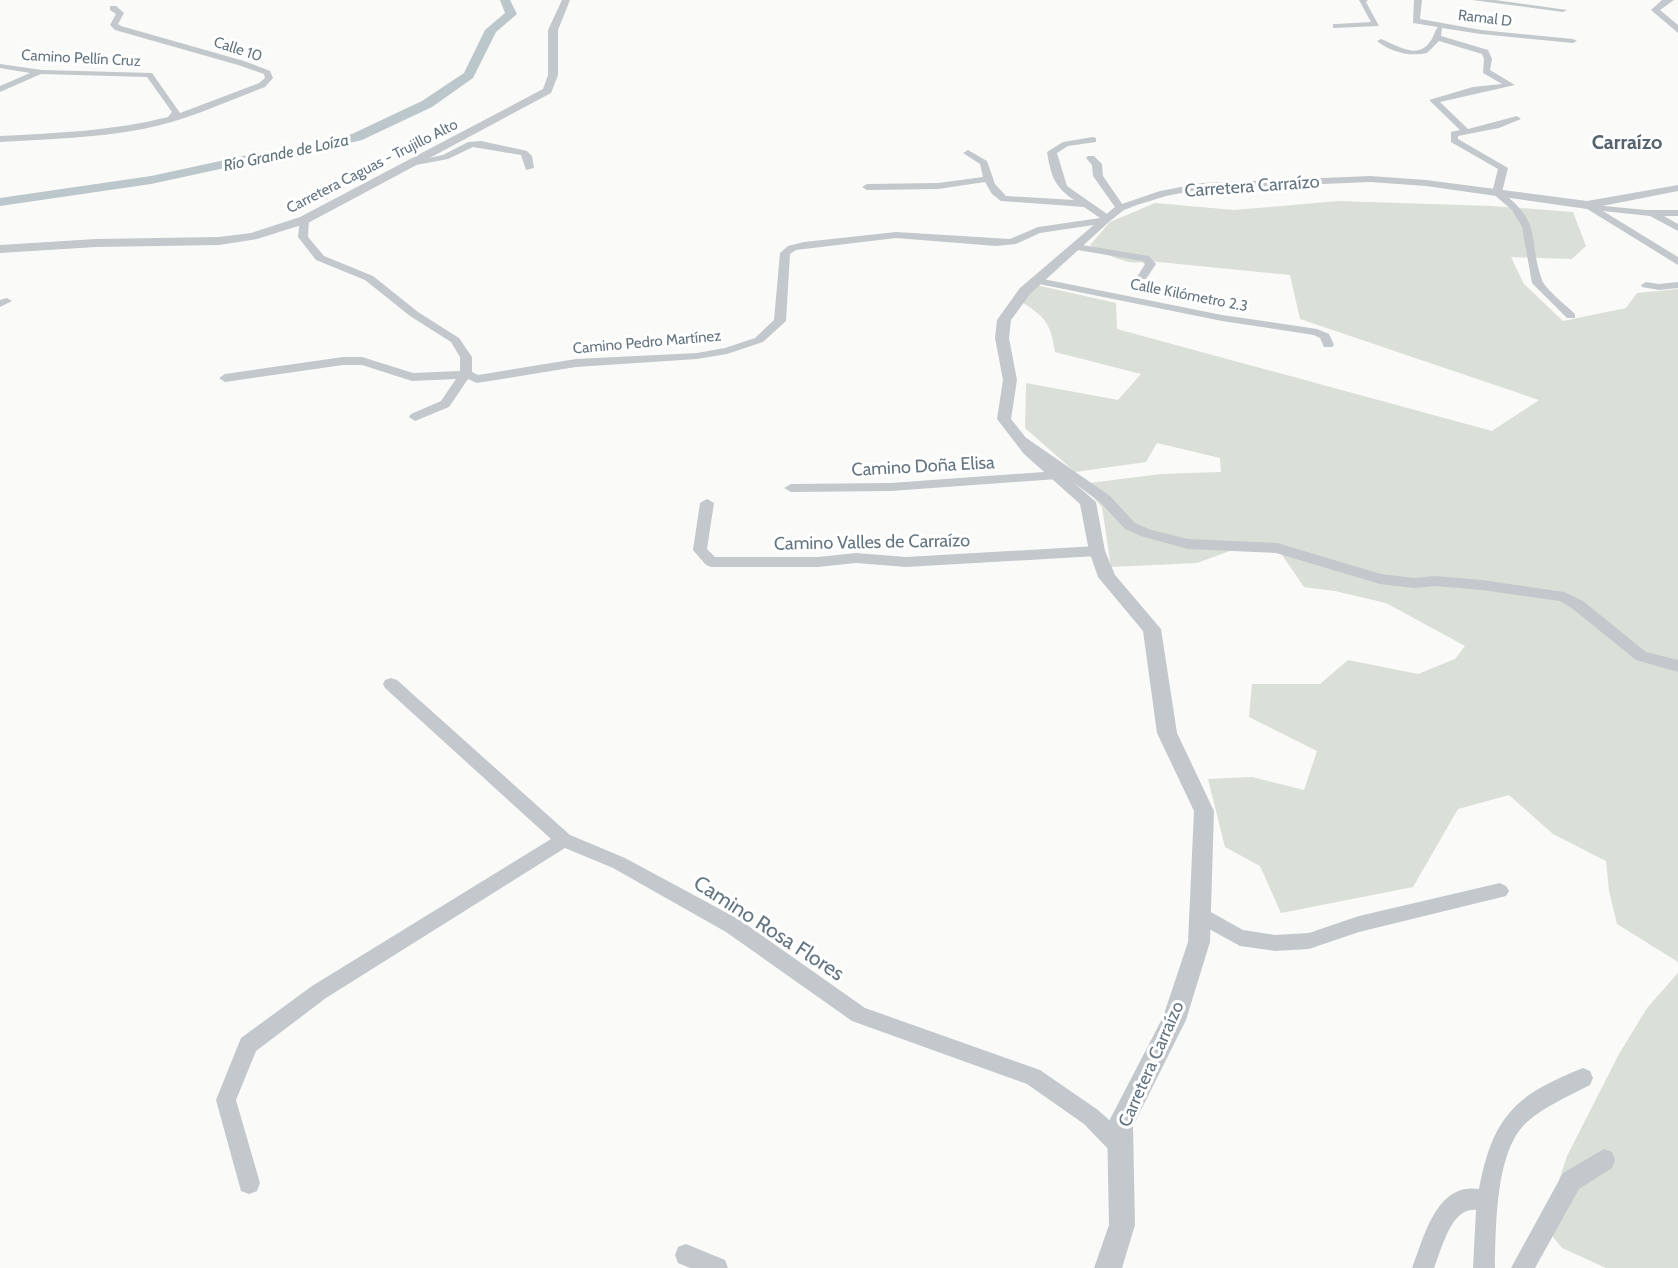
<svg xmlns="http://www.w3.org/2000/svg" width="1678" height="1268" font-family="Cabin,sans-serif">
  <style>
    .green { fill: #dadfd7 }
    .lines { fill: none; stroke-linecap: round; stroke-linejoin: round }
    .river { fill: #bbc7cb; fill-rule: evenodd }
    .minor { fill: #c3c8cc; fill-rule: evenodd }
    .tertiary { fill: #c3c8cc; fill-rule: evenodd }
    .labels { text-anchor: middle; stroke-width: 6; stroke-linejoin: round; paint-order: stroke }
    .far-street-label { font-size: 15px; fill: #657683; stroke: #fff }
    .far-water-label { font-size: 16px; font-style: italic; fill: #60757c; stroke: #fff }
    .street-label { font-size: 18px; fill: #657683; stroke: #fff }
    .far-district-label { font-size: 20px; font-weight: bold; fill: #57646e; stroke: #fff }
    .near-street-label { font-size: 21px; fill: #657683; stroke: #fff }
  </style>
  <rect width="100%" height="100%" fill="#fafaf8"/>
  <path class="green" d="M1338 201 1492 206 1573 212 1586 246 1572 259 1511 257 1524 284 1563 321 1626 308 1637 293 1678 289V962L1617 924 1609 891 1606 861 1553 834 1509 795 1458 809 1413 887 1281 913 1260 866 1225 847 1208 779 1252 777 1304 790 1317 751 1249 717 1252 684H1320L1348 660 1418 674 1455 659 1465 646 1386 603 1335 591 1304 587 1280 552 1249 544 1197 563 1111 567 1102 507 1081 484 1161 474 1221 472 1220 458 1157 443 1146 462 1075 472 1025 428 1026 383 1118 400 1141 374 1055 352C1051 325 1046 317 1023 303L1036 285 1116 303 1117 329 1492 431 1539 400 1300 319 1290 275 1148 261C1129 267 1107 255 1090 245L1110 222 1155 203 1234 210Z
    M1678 973V1268H1606L1562 1248 1544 1226 1567 1156 1619 1054 1647 1008Z"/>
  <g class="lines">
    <path class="river" d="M500 0H510L517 14 496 32 473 78 432 107 362 140 305 154 248 163 151 184 0 206V198L151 176 248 155 305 146 352 134 422 101 464 73 485 30 505 13Z"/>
    <path class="minor" d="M1359 0H1368L1366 2 1379 26 1333 28V24H1336L1371 22Z
      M1414 0H1422L1420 19 1481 30 1573 39 1577 41 1573 43 1481 34 1442 28 1441 36 1488 50 1492 59 1490 70 1515 85 1440 102 1468 129 1517 116 1521 119 1499 128 1458 136V139L1508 168 1502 192C1544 225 1527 238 1542 280 1545 289 1567 306 1575 314V318H1567L1532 283 1522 227 1512 210 1492 193 1498 169 1451 142V132L1460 130 1429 100 1473 87 1502 84 1483 73 1484 59 1482 54 1439 41 1427 53C1409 57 1391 52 1377 41L1381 39C1395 44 1416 60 1429 43 1434 38 1434 31 1438 27L1413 23Z
      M1472 0H1495L1567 10 1563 12Z
      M110 6H116L124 13 118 24 121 26 244 61 270 71 273 78 265 87C225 102 185 121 143 129 96 138 48 139 0 142V136C57 133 113 131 168 117L172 112 147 77 41 74 0 92V86L30 73 0 68V64L42 70 152 73 180 113 259 83 265 78 264 74 238 65 115 30 110 25 116 14 110 10Z
      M1093 137 1096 138V142L1068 146 1057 153 1067 186 1110 216 1111 218 1107 223 1040 233 1016 244 996 246 896 238 796 250 790 254 786 321 763 342 727 354 697 359 576 367 477 383 468 379 449 407 415 421 409 417 411 414 441 401 456 379 412 381 362 365H343L225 382 219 378 225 374 343 357H362L413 373 460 371V357L451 342 410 316 365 280 316 260 298 237 300 218 309 220 308 237 324 256 373 276 418 312 459 338 472 357V372L478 375 576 359 697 353 725 348 755 338 774 320 780 253 788 246 804 242 896 232 1010 239 1038 227 1100 218 1084 207 1001 201 992 194 985 182 938 189 867 190 862 187 867 184 938 183 983 177 980 164 963 153 968 150 987 161 995 184 1006 196 1074 200C1054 186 1051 176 1047 152L1063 142Z
      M481 141 527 151 532 156 534 168 526 170 521 155 473 147 448 159 416 165 411 162 443 155 468 142Z
      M1088 156H1094L1102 164 1103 176 1125 208 1123 210H1117L1093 176 1092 165 1086 158Z
      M1587 202 1594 205 1646 210H1678V216H1664L1678 224V231L1650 216 1603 211 1678 257V265L1584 207V203Z
      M1076 244 1149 256 1156 264 1146 279H1138L1137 277 1145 264 1142 261 1072 249V245Z
      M1038 278 1222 315 1317 329 1329 334 1334 345 1332 347H1324L1320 338 1314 335 1222 321 1034 283V279Z
      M1646 282 1659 284 1678 282V288L1659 290 1642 287 1641 285Z
      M7 298 12 301 0 307V300Z
      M1025 437 1110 496 1135 523 1151 530 1188 539 1277 543 1381 574 1414 578 1435 576 1482 580 1564 592 1583 601 1646 652 1678 660V672L1636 660 1573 609 1560 601 1482 590 1435 586 1414 588 1380 584 1276 553 1188 549 1141 536 1125 529 1100 502 1063 475 1057 479 891 491 791 492 784 488 791 484 891 483 1058 471 1021 444 1019 441 1021 438Z
      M707 499 714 503 707 549 715 557H818L856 553 906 557 1097 546 1104 551 1097 556 906 567 856 563 818 567H711L706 565 693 550 700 503Z
      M391 678 397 680 570 835 625 858 740 920 865 1008 1040 1070 1098 1110 1128 1137 1131 1145 1128 1153 1120 1156 1112 1153 1084 1124 1027 1084 852 1021 726 932 613 868 565 848 326 998 256 1051 236 1100 260 1183 257 1191 249 1194 241 1191 216 1100 241 1038 312 986 551 839 385 688 383 684 385 680Z
      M1500 883 1506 886 1509 891 1506 896 1359 932 1309 949 1275 951 1240 946 1193 920 1191 914 1193 908 1200 906 1243 930 1275 935 1309 933 1359 916Z
      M1583 1068 1590 1071 1593 1078 1590 1085C1569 1096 1545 1106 1527 1122 1495 1150 1496 1228 1495 1268H1473L1476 1210C1451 1207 1442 1249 1434 1268H1412C1424 1238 1436 1182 1479 1189 1493 1116 1515 1095 1583 1068Z
      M1604 1149 1612 1152 1615 1160 1612 1168 1579 1189 1535 1268H1511L1563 1173Z
      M686 1244 725 1260 728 1268H690L678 1263 675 1255 678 1247Z"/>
    <path class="tertiary" d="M562 0H570L558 30V75L551 93 308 223 257 239 219 245 96 247 0 253V245L96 239 219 237 251 233 300 217 543 89 548 75V30Z
      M1662 0H1674L1660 10 1678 25V33L1651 10Z
      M1370 176 1426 180 1587 201 1678 185V191L1587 209 1426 186 1370 182 1202 189 1166 196 1137 205 1124 210 1110 221 1030 294 1011 320 1009 338 1017 380 1011 419 1034 448 1096 502 1105 551 1115 575 1161 629 1177 733 1214 811 1210 942 1186 1020 1133 1126 1135 1225 1122 1268H1094L1109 1225 1107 1125 1163 1017 1188 942 1194 811 1157 733 1143 631 1098 577 1089 551 1080 504 1024 454 997 419 1003 380 995 338 997 320 1020 288 1116 206 1160 191 1202 183Z"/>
  </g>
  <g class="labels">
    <g class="far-street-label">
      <text transform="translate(1485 18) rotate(7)" y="5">Ramal D</text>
      <text transform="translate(238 49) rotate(18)" y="5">Calle 10</text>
      <text transform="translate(81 58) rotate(3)" y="5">Camino Pellín Cruz</text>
      <text transform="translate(372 166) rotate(-27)" y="5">Carretera Caguas - Trujillo Alto</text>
      <text transform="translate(1189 295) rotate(11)" y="5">Calle Kilómetro 2.3</text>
      <text transform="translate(647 342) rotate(-5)" y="5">Camino Pedro Martínez</text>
    </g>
    <g class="far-water-label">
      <text transform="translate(286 152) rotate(-12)" y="6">Río Grande de Loíza</text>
    </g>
    <g class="street-label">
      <text transform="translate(1252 186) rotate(-4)" y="6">Carretera Carraízo</text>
      <text transform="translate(923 466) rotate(-3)" y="6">Camino Doña Elisa</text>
      <text transform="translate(872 542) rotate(-1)" y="6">Camino Valles de Carraízo</text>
      <text transform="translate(1151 1064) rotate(-66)" y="6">Carretera Carraízo</text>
    </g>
    <g class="far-district-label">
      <text x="1627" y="149">Carraízo</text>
    </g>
    <g class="near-street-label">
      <text transform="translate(769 928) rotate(33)" y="7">Camino Rosa Flores</text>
    </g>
  </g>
</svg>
